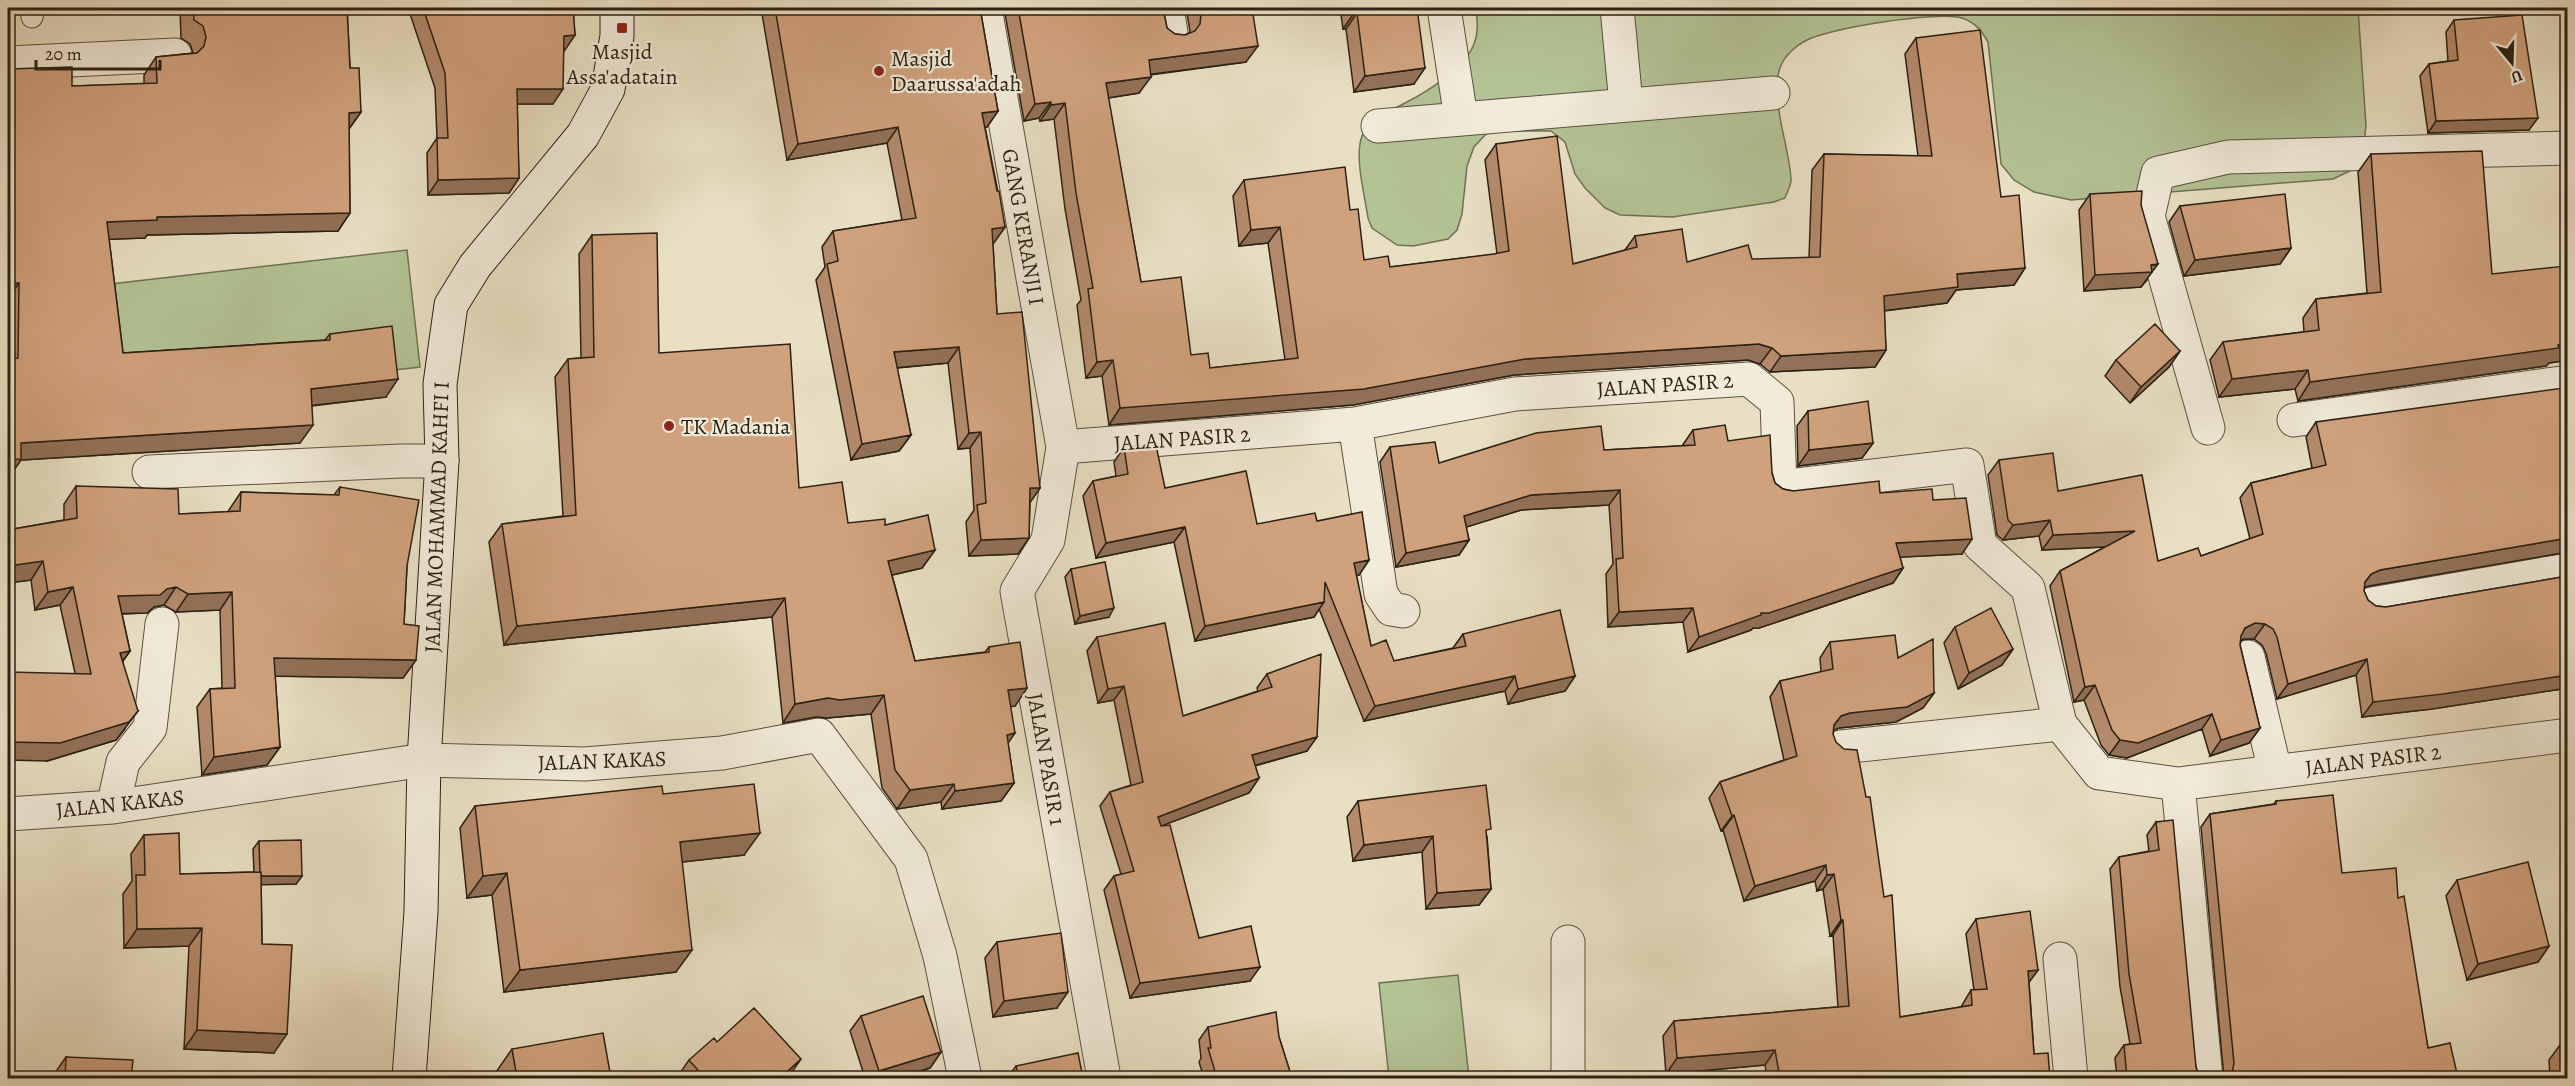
<svg xmlns="http://www.w3.org/2000/svg" width="2575" height="1086" font-family="Alegreya,serif">
  <style>
    .green { fill: #b3c396; stroke: #707254; stroke-width: 1.5 }
    .lines { fill: none; stroke-linecap: round; stroke-linejoin: round }
    .lane-casing { stroke: #5b503f; stroke-width: 23 }
    .street-casing { stroke: #5b503f; stroke-width: 35 }
    .secondary-casing { stroke: #2c2013; stroke-width: 35 }
    .lane { stroke: #f1ebd9; stroke-width: 21 }
    .street { stroke: #f1ebd9; stroke-width: 33 }
    .secondary { stroke: #f1ebd9; stroke-width: 33 }
    .wall { fill: #b38a6c; stroke: #2c2013; stroke-width: 1.5 }
    .shaded-wall { fill: #927158; stroke: #2c2013; stroke-width: 1.5 }
    .building { fill: #d0a17d; stroke: #2c2013; stroke-width: 1.5 }
    .poi-dot { fill: #8f2418; stroke: #f1ebd9; stroke-width: 2 }
    .labels { text-anchor: middle; stroke-width: 4.5; stroke-linejoin: round; paint-order: stroke }
    .poi-label { font-size: 22px; fill: #2c2013; stroke: #f1ebd9; text-anchor: start }
    .street-label { font-size: 22px; fill: #2c2013; stroke: #f1ebd9 }
  </style>
  <rect width="100%" height="100%" fill="#e9e0c4"/>
  <filter id="stains"><feTurbulence type="fractalNoise" baseFrequency=".00333" numOctaves="4"/><feColorMatrix values="0 0 0 0 .2 0 0 0 0 .09 0 0 0 0 .02 0 0 0 .5 -.17"/></filter>
  <radialGradient id="worn" r=".72"><stop offset=".6" stop-color="#630" stop-opacity="0"/><stop offset="1" stop-color="#630" stop-opacity=".3"/></radialGradient>
  <path class="green" d="M1476 8H2358L2366 126 2363 150 2354 169 2333 179 2071 200 2034 192 2014 180 2001 164 1988 42C1981 30 1976 23 1962 18 1938 11 1827 28 1805 41 1797 45 1786 55 1782 63 1767 93 1790 147 1791 180 1791 186 1787 192 1785 198L1774 202 1672 217 1620 215 1605 208 1585 188 1575 174 1565 142 1551 131H1500L1486 134 1474 147 1467 166 1462 214 1457 230 1448 239 1413 246 1397 245 1372 228 1368 218C1365 196 1354 157 1362 136 1369 117 1389 112 1405 103 1427 92 1465 68 1474 44 1479 32 1477 20 1476 8Z
    M407 250 420 367 115 402 102 285Z
    M1458 975 1469 1078H1389L1379 983Z"/>
  <g class="lines">
    <defs>
      <path id="lane" d="M32 17 34 8"/>
      <path id="street" d="M985 8 1063 447 1048 540 1017 591 1104 1078
        M1167 8 1171 33
        M1444 8 1461 118
        M1617 8 1626 104
        M8 63 175 55
        M1378 126 1773 93
        M2294 420 2568 382
        M1355 424 1381 594 1391 609 1403 611
        M2208 428 2148 216 2158 173 2228 157 2568 148
        M1063 447 1355 424 1515 394 1749 379 1777 402 1780 487 1967 465 1980 545 2028 588 2060 724 2099 773 2178 784 2568 735
        M149 472 401 461H442
        M2372 604 2568 570
        M2248 657 2275 771
        M1841 747 2060 724
        M2178 784 2206 1078
        M113 807 123 762 150 728 162 624
        M8 814 113 807 424 760 585 764 722 753 819 735 911 859 940 956 965 1078
        M2060 959 2071 1078
        M1568 1078V942"/>
      <path id="secondary" d="M409 1078 421 912 424 760 442 461 440 384 451 305 475 266 583 135 608 89 617 36V8"/>
    </defs>
    <use href="#lane" class="lane-casing"/>
    <use href="#street" class="street-casing"/>
    <use href="#secondary" class="secondary-casing"/>
    <use href="#lane" class="lane"/>
    <use href="#street" class="street"/>
    <use href="#secondary" class="secondary"/>
  </g>
  <path class="wall" d="M180 8H347L350 68 361 112 349 129 350 213 338 231 147 235 145 238 109 239 123 353 325 340 330 334 386 397 312 406 300 443 21 460 10 475 13 529 64 520V504L76 486 179 514 228 512 229 510 241 492 334 495 340 487 407 566 404 624 416 660 403 678 275 676 280 747 267 765 202 775 197 707 210 689 222 688 220 610 176 612 164 605 154 607 147 613 122 614 130 651 123 661 125 729 116 740 47 761 75 673 60 605 35 610 31 580 8 583V69L72 86 144 84V75L156 57 193 53 190 44 181 38Z
    M408 8H573L575 35 564 50 553 104H517L519 178 509 193 428 195 427 153 437 138 435 88Z
    M761 8H980L998 111 987 127H985L1005 227 993 244 997 314 1040 488 1030 502 1029 538 1018 554 969 556 966 522 974 510 970 448 958 449 948 363 897 368 911 435 899 451 851 460 816 280 825 267 822 247 833 231 902 220 887 143 787 160Z
    M1004 8H1163L1167 28 1175 34 1185 35 1189 33 1190 31 1186 8H1252L1246 62 1150 75 1139 93 1108 98 1141 282 1191 355 1210 368 1285 360 1268 243 1239 246 1233 196 1244 180 1350 210 1364 260 1390 267 1497 254 1485 160 1496 144 1573 264 1625 250 1635 236 1687 262 1809 258 1812 170 1824 154 1918 156 1905 54 1916 38 2001 197 2025 268 2014 285 1956 290 1947 303 1884 311 1886 350 1875 367 1770 372 1760 364 1748 360 1514 375 1353 405 1109 425 1102 376 1086 378 1077 305 1081 300 1065 209 1054 119 1040 121 1039 118 1024 121Z
    M1340 8H1417L1414 84 1354 92 1346 29H1343Z
    M2454 20 2529 130 2428 133 2420 76 2429 64 2448 61 2446 32Z
    M2371 154 2492 274 2568 279V353L2562 361 2549 363 2546 366 2298 401 2295 389 2219 397 2210 360 2223 342 2304 332 2303 318 2316 299 2367 293 2358 172Z
    M2090 194 2141 205 2147 280 2141 287 2084 291 2079 210Z
    M2180 206 2291 248 2280 264 2184 276 2169 222Z
    M592 235 659 353 799 488 848 523 885 525 935 550 922 568 892 575 915 661 985 652 989 647 1027 688 1015 706H1010L1008 743 1014 783 1001 801 942 809 941 802 897 809 882 788 871 714 827 718 816 717 783 723 772 617 504 645 489 542 502 524 563 516 555 377 568 359 581 358 579 254Z
    M2180 351 2169 367 2130 403 2105 376 2116 360Z
    M1808 411 1873 443 1862 458 1798 466 1797 426Z
    M2316 422 2565 552 2369 586 2365 587 2364 591 2368 600 2376 606 2386 607 2568 576V688L2432 709 2362 717 2356 675 2277 699 2266 653 2262 645 2254 639H2244L2241 641 2240 645 2260 728 2249 743 2210 756 2202 729 2127 758 2109 755 2101 745 2084 700 2074 702 2050 586 2060 571 2105 547 2042 550 2039 536 2003 540 1997 535 1988 475 1999 460 2058 491 2158 561 2201 556 2250 539 2240 498 2251 483 2312 468 2306 437Z
    M1693 430 1728 441 1772 473 1775 483 1783 489 1793 491 1880 493 1933 500 1962 554 1900 557 1903 568 1893 583 1759 628H1753L1751 630 1688 652 1683 622 1608 627 1606 574 1613 564 1609 505 1521 510 1466 527 1469 540 1459 555 1396 567 1380 462 1390 447 1439 463 1604 450 1682 446Z
    M1124 447 1165 488 1257 524 1317 521 1369 560 1359 575H1356L1371 646 1394 661 1453 648 1463 634 1575 676 1565 691 1508 704 1505 691 1364 721 1319 609 1314 617 1195 641 1174 542 1096 558 1083 496 1093 481 1116 476 1114 462Z
    M1071 569 1109 617 1075 624 1065 577Z
    M1955 627 2013 649 2002 665 1958 689 1944 643Z
    M1097 637 1183 716 1258 691 1257 688 1267 674 1307 751 1255 766 1259 778 1249 793 1161 826 1199 938 1250 981 1130 998 1104 890 1114 876 1121 874 1100 806 1110 792 1131 785 1114 700 1098 703 1087 651Z
    M1830 642 1898 658 1934 693 1923 708 1896 722 1839 728 1834 730 1833 734 1900 1017 1961 1007 1971 990H1974L1966 934 1976 919 2038 970 2029 982 2034 1054 2050 1078H1767L1765 1065 1666 1074 1663 1036 1674 1021 1838 1007 1833 935 1830 936 1823 889 1817 891 1815 881 1744 901 1723 830 1721 831 1709 798 1720 782 1784 760 1770 697 1780 681 1821 672 1820 658Z
    M663 794 744 855 682 862 676 972 504 992 492 895 467 898 460 828 475 806Z
    M1358 801 1487 836 1491 889 1479 905 1426 909 1422 852 1353 861 1347 817Z
    M2276 801 2342 873 2398 898 2428 1048 2458 1078H2224L2201 827 2210 814 2274 804Z
    M2156 822 2196 1067 2199 1076 2203 1078H2117L2115 1058 2124 1045 2130 1044 2120 987 2110 869 2119 857 2149 851 2147 835Z
    M144 835 180 874 254 872 253 849 259 841 302 876 296 884H261L262 944 274 1053 184 1049 189 946 124 948 123 894 132 881 131 854Z
    M2457 880 2549 946 2538 962 2467 980 2446 896Z
    M997 942 1057 1008 993 1017 985 958Z
    M861 1016 941 1052 930 1068 897 1078H865L850 1031Z
    M1208 1027 1279 1037 1292 1078H1204L1199 1062 1201 1058 1199 1040Z
    M717 1042 792 1072 785 1078H685L680 1073 689 1060Z
    M2560 1045 2568 1078H2550L2549 1060Z
    M512 1049 611 1078H498L496 1072Z
    M66 1057 131 1078H55V1073Z
    M1016 1066 1083 1078H1007Z"/>
  <path class="shaded-wall" d="M1354 13H1357L1346 29H1343Z
    M575 35 565 50 554 51 564 36Z
    M1258 46 1246 62 1137 76 1149 60Z
    M1425 68 1414 84 1354 92 1365 76Z
    M1151 77 1139 93 1095 100 1106 83Z
    M517 89H563L553 104H506Z
    M1051 102 1039 118 1024 121 1035 104Z
    M1065 103 1054 119 1040 121 1051 105Z
    M998 111 987 127 971 129 982 113Z
    M361 112 348 130 349 113Z
    M2538 118 2529 130 2428 133 2436 121Z
    M898 127 887 143 787 160 798 144Z
    M519 178 509 193 428 195 438 180Z
    M350 213 338 231 147 235 145 238 94 240 107 222 157 217Z
    M1005 227 993 244 981 245 992 229Z
    M1280 227 1268 243 1239 246 1251 230Z
    M2291 248 2280 264 2184 276 2195 260Z
    M2158 264 2141 287 2084 291 2095 275Z
    M2025 268 2014 285 1956 290 1947 303 1873 312 1884 296 1957 274Z
    M8 283H19L8 300Z
    M1759 344 1772 348 1760 364 1748 360 1514 375 1353 405 1109 425 1120 408 1525 359Z
    M2568 344V353L2562 361 2549 363 2546 366 2298 401 2310 382Z
    M959 347 948 363 883 369 894 352Z
    M1886 350 1875 367 1770 372 1781 356Z
    M2180 351 2169 367 2130 403 2141 387Z
    M1113 360 1102 376 1086 378 1097 362Z
    M2308 370 2295 389 2219 397 2232 379Z
    M398 379 386 397 298 407 311 389Z
    M313 425 300 443 21 460 9 477 8 463 21 443Z
    M981 432 970 448 958 449 969 433Z
    M911 435 899 451 851 460 862 444Z
    M1873 443 1862 458 1798 466 1809 450Z
    M1030 488H1040L1029 504Z
    M1620 490 1609 505 1521 510 1454 531 1464 516 1531 495Z
    M2050 520 2039 536 2003 540 2013 525Z
    M1185 527 1174 542 1096 558 1106 543Z
    M2135 531 2124 546 2042 550 2053 535Z
    M1029 538 1018 554 969 556 981 540Z
    M2568 538V552L2369 586 2360 589 2371 574 2380 570Z
    M1972 539 1962 554 1886 558 1896 543Z
    M1469 540 1459 555 1396 567 1406 553Z
    M935 550 922 568 875 579 888 561Z
    M1369 560 1359 575 1343 578 1354 563Z
    M43 561 31 580 8 583V566Z
    M1903 568 1893 583 1759 628H1753L1751 630 1688 652 1699 637 1761 613Z
    M73 587 60 605 35 610 48 592Z
    M176 587 164 605 154 607 147 613 105 614 118 596Z
    M232 592 220 610 176 612 188 594Z
    M785 598 772 617 504 645 517 626Z
    M1324 602 1314 617 1195 641 1205 626Z
    M1114 608 1109 617 1075 624 1080 616Z
    M1693 608 1683 622 1608 627 1619 612Z
    M2255 623 2265 624 2254 639H2244L2235 644 2245 628Z
    M2013 649 2002 665 1958 689 1969 673Z
    M130 651 117 669 120 653Z
    M274 658 416 660 403 678 261 676Z
    M2367 659 2356 675 2277 699 2288 684Z
    M2568 675V688L2432 709 2362 717 2373 702Z
    M1515 676 1505 691 1364 721 1375 706Z
    M1575 676 1565 691 1508 704 1518 689Z
    M2095 685 2084 700 2074 702 2085 687Z
    M1124 686 1114 700 1098 703 1108 689Z
    M1027 688 1015 706 995 709 1008 690Z
    M1934 693 1923 708 1896 722 1839 728 1830 732 1834 725 1841 716 1850 713Z
    M884 695 871 714 827 718 816 717 783 723 795 704 828 698Z
    M138 711 116 740 47 761 8 760V742Z
    M2212 714 2202 729 2127 758 2109 755 2120 740Z
    M2260 728 2249 743 2210 756 2221 740Z
    M1015 733 1002 752 1007 735Z
    M1317 737 1307 751 1242 769 1252 755Z
    M280 747 267 765 202 775 214 757Z
    M1259 778 1249 793 1148 831 1158 817Z
    M1014 783 1001 801 942 809 955 791Z
    M954 784 941 802 897 809 910 790Z
    M1734 815 1723 830 1721 831 1732 816Z
    M760 833 744 855 664 864 680 842Z
    M1433 836 1422 852 1353 861 1364 845Z
    M1826 865 1815 881 1744 901 1755 886Z
    M507 873 492 895 467 898 483 876Z
    M1834 874 1823 889 1817 891 1827 875Z
    M260 876H302L296 884 254 885Z
    M1491 889 1479 905 1426 909 1437 893Z
    M1841 920H1843L1833 935 1830 936Z
    M202 928 189 946 124 948 137 929Z
    M2549 946 2538 962 2467 980 2478 964Z
    M692 950 676 972 504 992 520 970Z
    M1260 967 1250 981 1130 998 1140 983Z
    M2038 970 2027 985 2028 971Z
    M1068 992 1057 1008 993 1017 1004 1001Z
    M197 1030 287 1034 274 1053 184 1049Z
    M1775 1050 1765 1065 1666 1074 1677 1058Z
    M941 1052 930 1068 897 1078H874L879 1071Z
    M801 1059 792 1072 785 1078H780Z"/>
  <path class="building" d="M193 8H347L350 68H359L361 112 349 113 350 213 157 217V220L107 222 123 353 330 340V334L392 326 398 379 311 389 313 425 21 443V459L10 460 13 529 77 518 76 486 178 489 179 514 240 511 241 492 339 495 340 487 419 500 407 566 404 624 419 626 416 660 274 658 280 747 214 757 210 689 235 688 232 592 188 594 176 587 167 589 160 595 118 596 130 651 120 653 138 711 129 722 60 743 8 742V672L91 674 73 587 48 592 43 561 8 566V359L18 358 19 283H8V69L72 67V86L157 83 156 57 197 53 204 46 206 37 203 26 194 20Z
    M423 8H573L575 35 564 36 563 89H517L519 178 438 180 437 138H448L445 73Z
    M775 8H980L998 111 982 113 997 191H999L1005 227 992 229 997 314 1022 312 1040 488H1030L1029 538 981 540 977 505 986 503 981 432 969 433 959 347 894 352 911 435 862 444 827 264 838 261 833 231 916 218 898 127 798 144Z
    M1018 8H1163L1167 28 1175 34 1185 35 1195 31 1200 24 1201 14 1200 8H1252L1258 46 1149 60 1151 77 1106 83 1141 282 1181 277 1191 355 1208 353 1210 368 1298 358 1280 227 1251 230 1244 180 1345 167 1350 210 1358 209 1364 260 1388 256 1390 267 1494 254 1509 251 1496 144 1557 136 1573 264 1637 247 1635 236 1682 229 1687 262 1748 245 1752 259 1820 257 1824 154 1932 156 1916 38 1980 30 2001 197 2019 195 2025 268 1957 274 1958 287 1884 296 1886 350 1781 356 1772 348 1759 344 1525 359 1364 389 1120 408 1113 360 1097 362 1088 289 1093 288 1076 193 1065 103 1051 105V102L1035 104Z
    M1353 8H1417L1425 68 1365 76 1357 13H1354Z
    M2522 15 2538 118 2436 121 2429 64 2458 60 2454 20Z
    M2482 151 2492 274 2566 266 2568 279V344L2558 345 2559 348 2310 382 2308 370 2232 379 2223 342 2319 330 2316 299 2381 292 2371 154Z
    M2142 191 2141 205 2158 264 2151 265 2152 272 2095 275 2090 194Z
    M2285 194 2291 248 2195 260 2180 206Z
    M657 233 659 353 790 344 799 488 842 482 848 523 885 519V525L928 515 935 550 888 561 915 661 989 652V647L1020 642 1027 688 1008 690 1015 733 1007 735 1014 783 955 791 954 784 910 790 895 770 884 695 840 700 828 698 795 704 785 598 517 626 502 524 576 515 568 359 594 357 592 235Z
    M2155 324 2180 351 2141 387 2116 360Z
    M2563 388 2568 413V538L2380 570 2371 574 2365 582 2364 591 2368 600 2376 606 2386 607 2568 576V675L2443 694 2373 702 2367 659 2288 684 2277 637 2273 629 2265 624 2255 623 2245 628 2241 636 2240 645 2260 728 2221 740 2212 714 2138 743 2120 740 2112 730 2095 685 2085 687 2060 571 2135 531 2053 535 2050 520 2013 525 2008 520 1999 460 2053 453 2058 491 2142 475 2158 561 2198 548 2201 556 2263 534 2251 483 2326 465 2316 422Z
    M1868 401 1873 443 1809 450 1808 411Z
    M1725 425 1728 441 1770 435 1772 473 1775 483 1783 489 1793 491 1879 481 1880 493 1932 489 1933 500 1966 498 1972 539 1896 543 1903 568 1769 613H1761V615L1699 637 1693 608 1619 612 1616 559 1623 558 1620 490 1531 495 1464 516 1469 540 1406 553 1390 447 1435 442 1439 463 1536 433 1601 426 1604 450 1695 445 1693 430Z
    M1156 445 1165 488 1246 471 1257 524 1315 513 1317 521 1362 512 1369 560 1354 563 1371 646 1386 640 1394 661 1466 646 1463 634 1560 610 1575 676 1518 689 1515 676 1375 706 1325 582 1324 602 1205 626 1185 527 1106 543 1093 481 1128 474 1124 447Z
    M1105 562 1114 608 1080 616 1071 569Z
    M1991 608 2013 649 1969 673 1955 627Z
    M1165 623 1183 716 1272 687 1267 674 1321 654 1317 737 1252 755 1259 778 1158 817 1161 826 1170 825 1199 938 1251 926 1260 967 1140 983 1114 876 1134 871 1110 792 1143 782 1124 686 1108 689 1097 637Z
    M1895 635 1898 658 1933 639 1934 693 1907 707 1850 713 1841 716 1834 725 1833 734 1836 742 1844 749 1857 750 1866 797H1870L1884 897 1892 895 1900 1017 1972 1005 1971 990 1987 989 1976 919 2030 911 2038 970 2028 971 2034 1054 2048 1053 2050 1078H1780L1775 1050 1677 1058 1674 1021 1849 1006 1843 920H1841L1834 874 1827 875 1826 865 1755 886 1734 815 1732 816 1720 782 1797 756 1780 681 1833 669 1830 642Z
    M754 784 760 833 680 842 692 950 520 970 507 873 483 876 475 806 662 786 663 794Z
    M1486 785 1491 829 1486 830 1491 889 1437 893 1433 836 1364 845 1358 801Z
    M2333 795 2342 873 2396 868 2398 898 2404 896 2428 1048 2450 1043 2458 1078H2227L2232 1074 2234 1063 2210 814 2276 804V801Z
    M2173 820 2196 1067 2199 1076 2203 1078H2127L2124 1045 2141 1043 2129 974 2119 857 2159 850 2156 822Z
    M179 833 180 874 261 872 262 944 292 945 287 1034 197 1030 202 928 137 929 136 875H145L144 835Z
    M301 840 302 876H261V872H260L259 841Z
    M2528 862 2549 946 2478 964 2457 880Z
    M1061 933 1068 992 1004 1001 997 942Z
    M8 942 10 972H8Z
    M923 996 941 1052 879 1071 861 1016Z
    M754 1008 801 1059 780 1078H705L689 1060 714 1038 717 1042Z
    M1276 1012 1279 1037 1292 1078H1217L1208 1048H1211L1208 1027Z
    M603 1033 611 1078H517L512 1049Z
    M2560 1045H2568V1078H2561Z
    M1078 1053 1083 1078H1019L1016 1066Z
    M66 1057 133 1060 131 1078H65Z"/>
  <g class="poi-dot">
    <rect x="616" y="22" width="12" height="12" rx="3"/>
    <circle cx="879" cy="71" r="6"/>
    <circle cx="669" cy="426" r="6"/>
  </g>
  <g class="labels">
    <g class="poi-label">
      <text x="622" y="59" text-anchor="middle">Masjid<tspan x="622" dy="25">Assa'adatain</tspan></text>
      <text x="891" y="66">Masjid<tspan x="891" dy="25">Daarussa'adah</tspan></text>
      <text x="681" y="434">TK Madania</text>
    </g>
    <g class="street-label">
      <text transform="translate(1024 227) rotate(80)" y="8">GANG KERANJI I</text>
      <text transform="translate(1665 384) rotate(-4)" y="8">JALAN PASIR 2</text>
      <text transform="translate(1182 438) rotate(-4)" y="8">JALAN PASIR 2</text>
      <text transform="translate(436 517) rotate(-88)" y="8">JALAN MOHAMMAD KAHFI I</text>
      <text transform="translate(1047 759) rotate(80)" y="8">JALAN PASIR 1</text>
      <text transform="translate(2373 759) rotate(-7)" y="8">JALAN PASIR 2</text>
      <text transform="translate(602 760) rotate(-2)" y="8">JALAN KAKAS</text>
      <text transform="translate(120 803) rotate(-6)" y="8">JALAN KAKAS</text>
    </g>
  </g>
  <rect width="2575" height="1086" fill="none" stroke="#e9e0c4" stroke-width="30"/>
  <rect x="9" y="9" width="2557" height="1068" fill="none" stroke="#2c2013" stroke-width="3"/>
  <rect x="15" y="15" width="2545" height="1056" fill="none" stroke="#2c2013" stroke-width="1.5"/>
  <g transform="translate(2512 63) rotate(161)" stroke="#f1ebd9" stroke-width="4.5" paint-order="stroke">
  <path d="M0-4.5L10 22L0 15L-10 22Z" fill="#2c2013"/>
  <text y="-9" font-size="16" font-weight="bold" text-anchor="middle" fill="#2c2013">U</text>
  </g>
  <path d="M36 60v9h124v-9" fill="none" stroke="#2c2013" stroke-width="3"/>
  <text x="45" y="60" font-size="18" fill="#2c2013" stroke="#f1ebd9" stroke-width="4.5" paint-order="stroke">20 m</text>
  <rect width="100%" height="100%" filter="url(#stains)"/>
  <rect width="100%" height="100%" fill="url(#worn)"/>
</svg>
